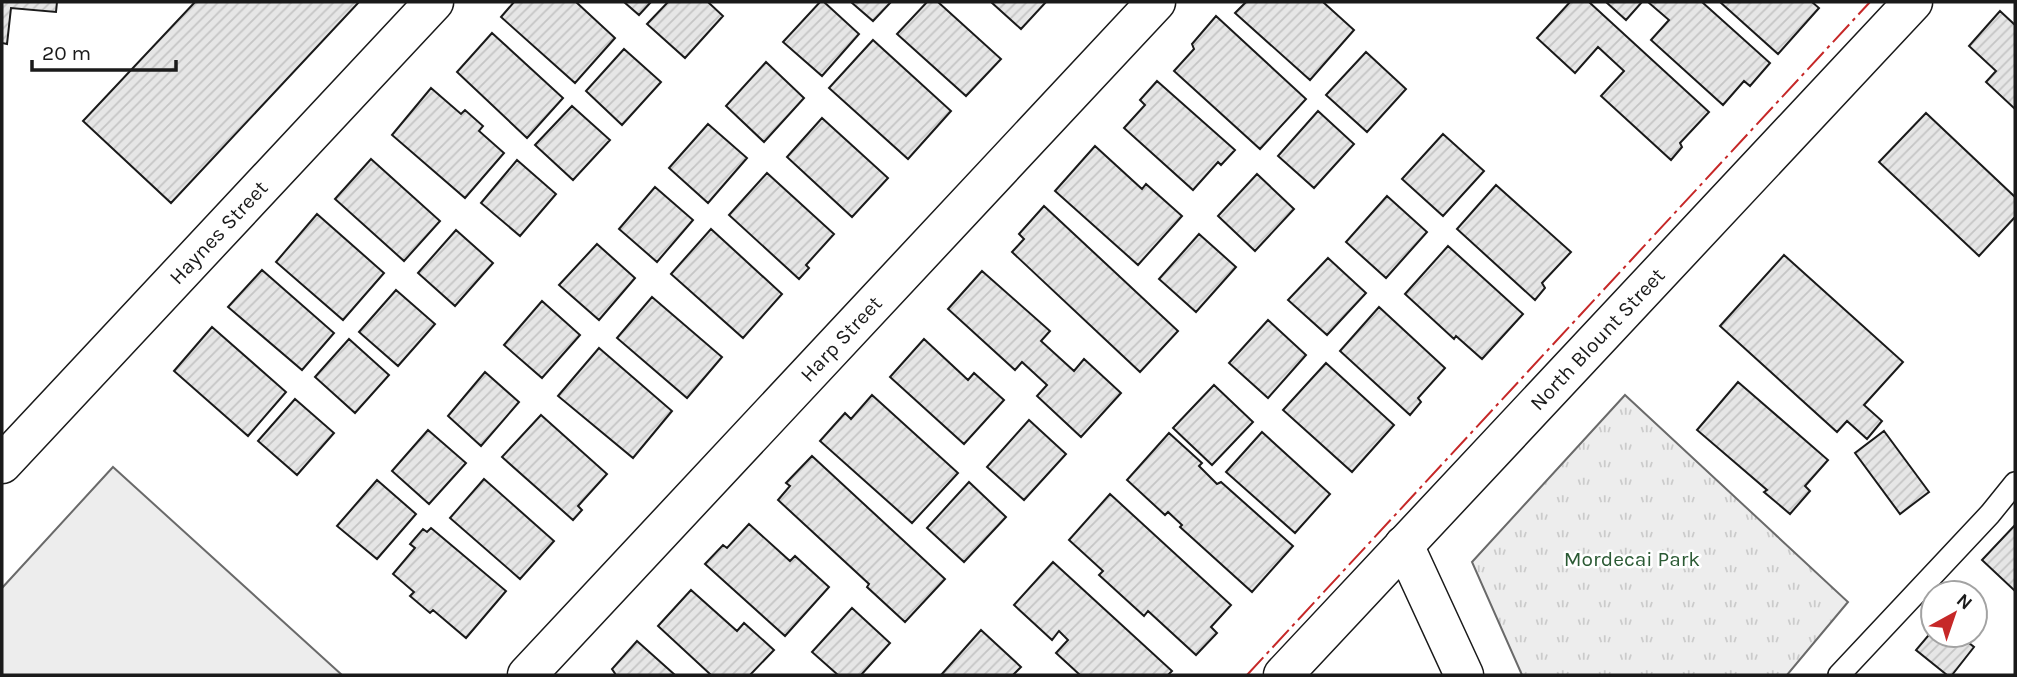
<svg xmlns="http://www.w3.org/2000/svg" width="2017" height="677" font-family="Karla,sans-serif">
  <style>
    .park { fill: url(#park-tufts); stroke: #6a6a6a; stroke-width: 2 }
    .pitch { fill: #ededed; stroke: #6a6a6a; stroke-width: 2 }
    .building { fill: url(#building-hatch); stroke: #1a1a1a; stroke-width: 2 }
    .lines { fill: none; stroke-linecap: round; stroke-linejoin: round }
    .service-casing { stroke: #1a1a1a; stroke-width: 24 }
    .minor-casing { stroke: #1a1a1a; stroke-width: 41 }
    .service { stroke: #fff; stroke-width: 21 }
    .minor { stroke: #fff; stroke-width: 38 }
    .power { stroke: #c62828; stroke-width: 2; stroke-dasharray: 24 5 3.5 5; stroke-linecap: butt }
    .labels { text-anchor: middle; stroke-width: 5; stroke-linejoin: round; paint-order: stroke }
    .street-label { font-size: 21px; fill: #1a1a1a; stroke: #fff }
    .park-label { font-size: 21px; fill: #2b5a34; stroke: #fff }
  </style>
  <defs>
    <pattern id="park-tufts" width="24" height="20" patternUnits="userSpaceOnUse" patternTransform="scale(1.75)"><rect width="24" height="20" fill="#ededed"/><path d="M3 7l-1-3M5 7V3M7 7l1-3M15 17l-1-3M17 17v-4M19 17l1-3" fill="none" stroke="#cbcbcb"/></pattern>
    <pattern id="building-hatch" width="6" height="6" patternUnits="userSpaceOnUse" patternTransform="scale(1.75)"><rect width="6" height="6" fill="#e6e6e6"/><path d="M-1 1l2-2M0 6l6-6M5 7l2-2" fill="none" stroke="#c5c5c5"/></pattern>
  </defs>
  <rect width="100%" height="100%" fill="#fff"/>
  <path class="park" d="M1625 395 1848 602 1787 675H1522L1472 562Z"/>
  <path class="pitch" d="M113 467 342 675H2V588Z"/>
  <path class="building" d="M2 2H57L56 12 11 8 7 44 2 43Z
    M195 2H359L171 203 83 121Z
    M514 2H576L615 38 575 83 501 17Z
    M624 2H651L639 15Z
    M668 2H708L723 16 685 58 647 24Z
    M820 2H824L859 34 822 76 783 42Z
    M851 2H891L873 21Z
    M927 2H938L1001 59 966 96 897 34Z
    M991 2H1046L1021 29Z
    M1246 2H1323L1354 30 1310 80 1235 13Z
    M1570 2H1589L1709 112 1680 143 1682 147 1671 160 1601 96 1624 71 1598 47 1575 73 1537 38Z
    M1606 2H1642L1626 20Z
    M1648 2H1702L1770 63 1750 86 1744 81 1723 105 1651 40 1669 20Z
    M1720 2H1812L1819 8 1778 54Z
    M2000 11 2015 25V109L1986 82 1996 71 1969 46Z
    M1216 16 1306 99 1260 149 1174 71 1194 49 1192 44Z
    M492 33 563 98 527 138 457 72Z
    M873 40 951 111 908 159 829 88Z
    M624 49 661 82 622 125 586 91Z
    M1366 52 1406 89 1367 132 1326 95Z
    M766 62 804 98 764 142 726 106Z
    M1157 81 1235 150 1221 165 1218 162 1193 190 1124 128 1145 105 1140 100Z
    M431 88 461 114 465 110 483 126 479 131 504 153 465 198 392 135Z
    M572 106 610 140 573 180 535 145Z
    M1318 111 1354 144 1314 188 1278 156Z
    M1926 113 2015 197V217L1979 256 1879 162Z
    M822 118 888 178 852 217 787 157Z
    M708 124 747 158 708 203 669 168Z
    M1443 134 1484 171 1443 216 1402 179Z
    M1095 146 1142 189 1146 184 1182 216 1138 265 1055 191Z
    M371 159 440 221 404 261 335 199Z
    M517 160 556 194 520 236 481 203Z
    M767 173 834 234 806 265 809 268 799 279 729 215Z
    M1257 174 1294 209 1255 251 1218 216Z
    M1496 185 1571 252 1542 283 1545 288 1535 300 1457 229Z
    M655 187 693 220 657 262 619 229Z
    M1387 196 1427 232 1386 278 1346 242Z
    M1044 206 1178 331 1140 372 1012 252 1024 239 1019 234Z
    M317 214 384 273 343 320 276 262Z
    M711 229 782 294 743 338 671 274Z
    M456 230 493 263 455 306 418 273Z
    M1199 234 1236 267 1196 312 1159 279Z
    M597 244 635 278 599 320 559 285Z
    M1448 246 1523 314 1482 359 1456 336 1454 339 1405 294Z
    M1784 255 1903 362 1864 405 1882 421 1867 439 1847 421 1837 432 1720 326Z
    M1328 258 1366 293 1327 335 1288 300Z
    M262 270 334 333 302 370 228 307Z
    M982 271 1050 331 1041 341 1074 371 1084 359 1121 393 1081 437 1037 396 1047 385 1022 362 1015 370 948 309Z
    M396 290 435 324 398 366 359 332Z
    M652 297 722 357 687 398 617 338Z
    M542 301 580 335 542 378 504 345Z
    M1379 307 1445 368 1418 398 1421 402 1410 415 1340 351Z
    M1268 320 1306 355 1268 398 1229 363Z
    M212 327 286 392 248 436 174 371Z
    M349 339 389 375 355 413 315 377Z
    M924 339 968 380 974 373 1004 400 964 444 890 377Z
    M599 348 672 411 633 458 558 396Z
    M1326 363 1394 425 1352 472 1283 410Z
    M485 372 519 402 481 446 448 416Z
    M1738 382 1828 460 1805 486 1810 491 1790 514 1764 492 1767 490 1697 430Z
    M1214 385 1253 422 1212 465 1173 428Z
    M872 395 958 473 912 523 820 441 845 413 851 419Z
    M295 399 334 433 297 475 258 441Z
    M541 415 607 474 578 506 582 510 573 520 502 457Z
    M1029 420 1066 454 1024 500 987 467Z
    M428 430 466 463 429 504 392 471Z
    M1884 431 1929 492 1900 514 1855 453Z
    M1262 432 1330 494 1295 533 1226 472Z
    M1169 433 1202 463 1199 466 1217 484 1221 482 1293 546 1252 592 1180 527 1182 525 1168 512 1165 515 1127 480Z
    M812 456 945 579 905 622 867 587 869 584 778 500 790 486 786 483Z
    M484 479 554 541 520 579 450 518Z
    M377 480 416 514 377 559 337 526Z
    M969 482 1006 517 964 562 927 528Z
    M1110 494 1231 605 1211 627 1217 633 1196 655 1148 611 1144 616 1099 575 1103 571 1069 540Z
    M749 524 790 561 795 556 829 587 785 636 705 564 723 545 727 548Z
    M2015 525V591L1982 560Z
    M431 528 506 591 466 638 433 610 430 613 410 596 414 592 393 574 415 548 410 544 423 529 427 532Z
    M1053 562 1172 671 1168 675H1080L1056 653 1068 640 1059 631 1052 640 1014 605Z
    M691 590 737 631 744 623 774 650 750 675H711L658 626Z
    M852 608 890 643 861 675H838L812 652Z
    M981 630 1021 667 1013 675H941Z
    M1933 630V635H1959L1974 647 1952 675H1947L1916 650Z
    M637 641 675 675H616L612 669Z"/>
  <g class="lines">
    <defs>
      <path id="service" d="M1839 675 1990 514 2015 483"/>
      <g id="minor">
        <path id="s1" d="M2 464 434 2"/>
        <path d="M1404 545 1464 675"/>
        <path id="s2" d="M527 675 1156 2"/>
        <path id="s3" d="M1283 675 1913 2"/>
      </g>
    </defs>
    <use href="#service" class="service-casing"/>
    <use href="#minor" class="minor-casing"/>
    <use href="#service" class="service"/>
    <use href="#minor" class="minor"/>
    <path class="power" d="M1247 675 1870 2"/>
  </g>
  <g class="labels">
    <g class="street-label">
      <text dy="7" stroke="none"><textPath href="#s1" startOffset="317">Haynes Street</textPath></text>
      <text dy="7" stroke="none"><textPath href="#s2" startOffset="460">Harp Street</textPath></text>
      <text dy="7" stroke="none"><textPath href="#s3" startOffset="460">North Blount Street</textPath></text>
    </g>
    <g class="park-label">
      <text x="1632" y="566">Mordecai Park</text>
    </g>
  </g>
  <rect width="2017" height="677" fill="none" stroke="#1a1a1a" stroke-width="7"/>
  <g transform="translate(1954 614) rotate(40)"><circle r="33" fill="#ffffff" stroke="#a3a3a3" stroke-width="2"/>
  <path d="M0-5L12 26L0 18L-12 26Z" fill="#c62828"/>
  <text y="-10" font-size="19" font-weight="bold" text-anchor="middle" fill="#1a1a1a">N</text>
  </g>
  <path d="M32 60v10h144v-10" fill="none" stroke="#1a1a1a" stroke-width="3.5"/>
  <text x="42" y="60" font-size="21" fill="#1a1a1a" stroke="#ffffff" stroke-width="5" paint-order="stroke">20 m</text>
</svg>
